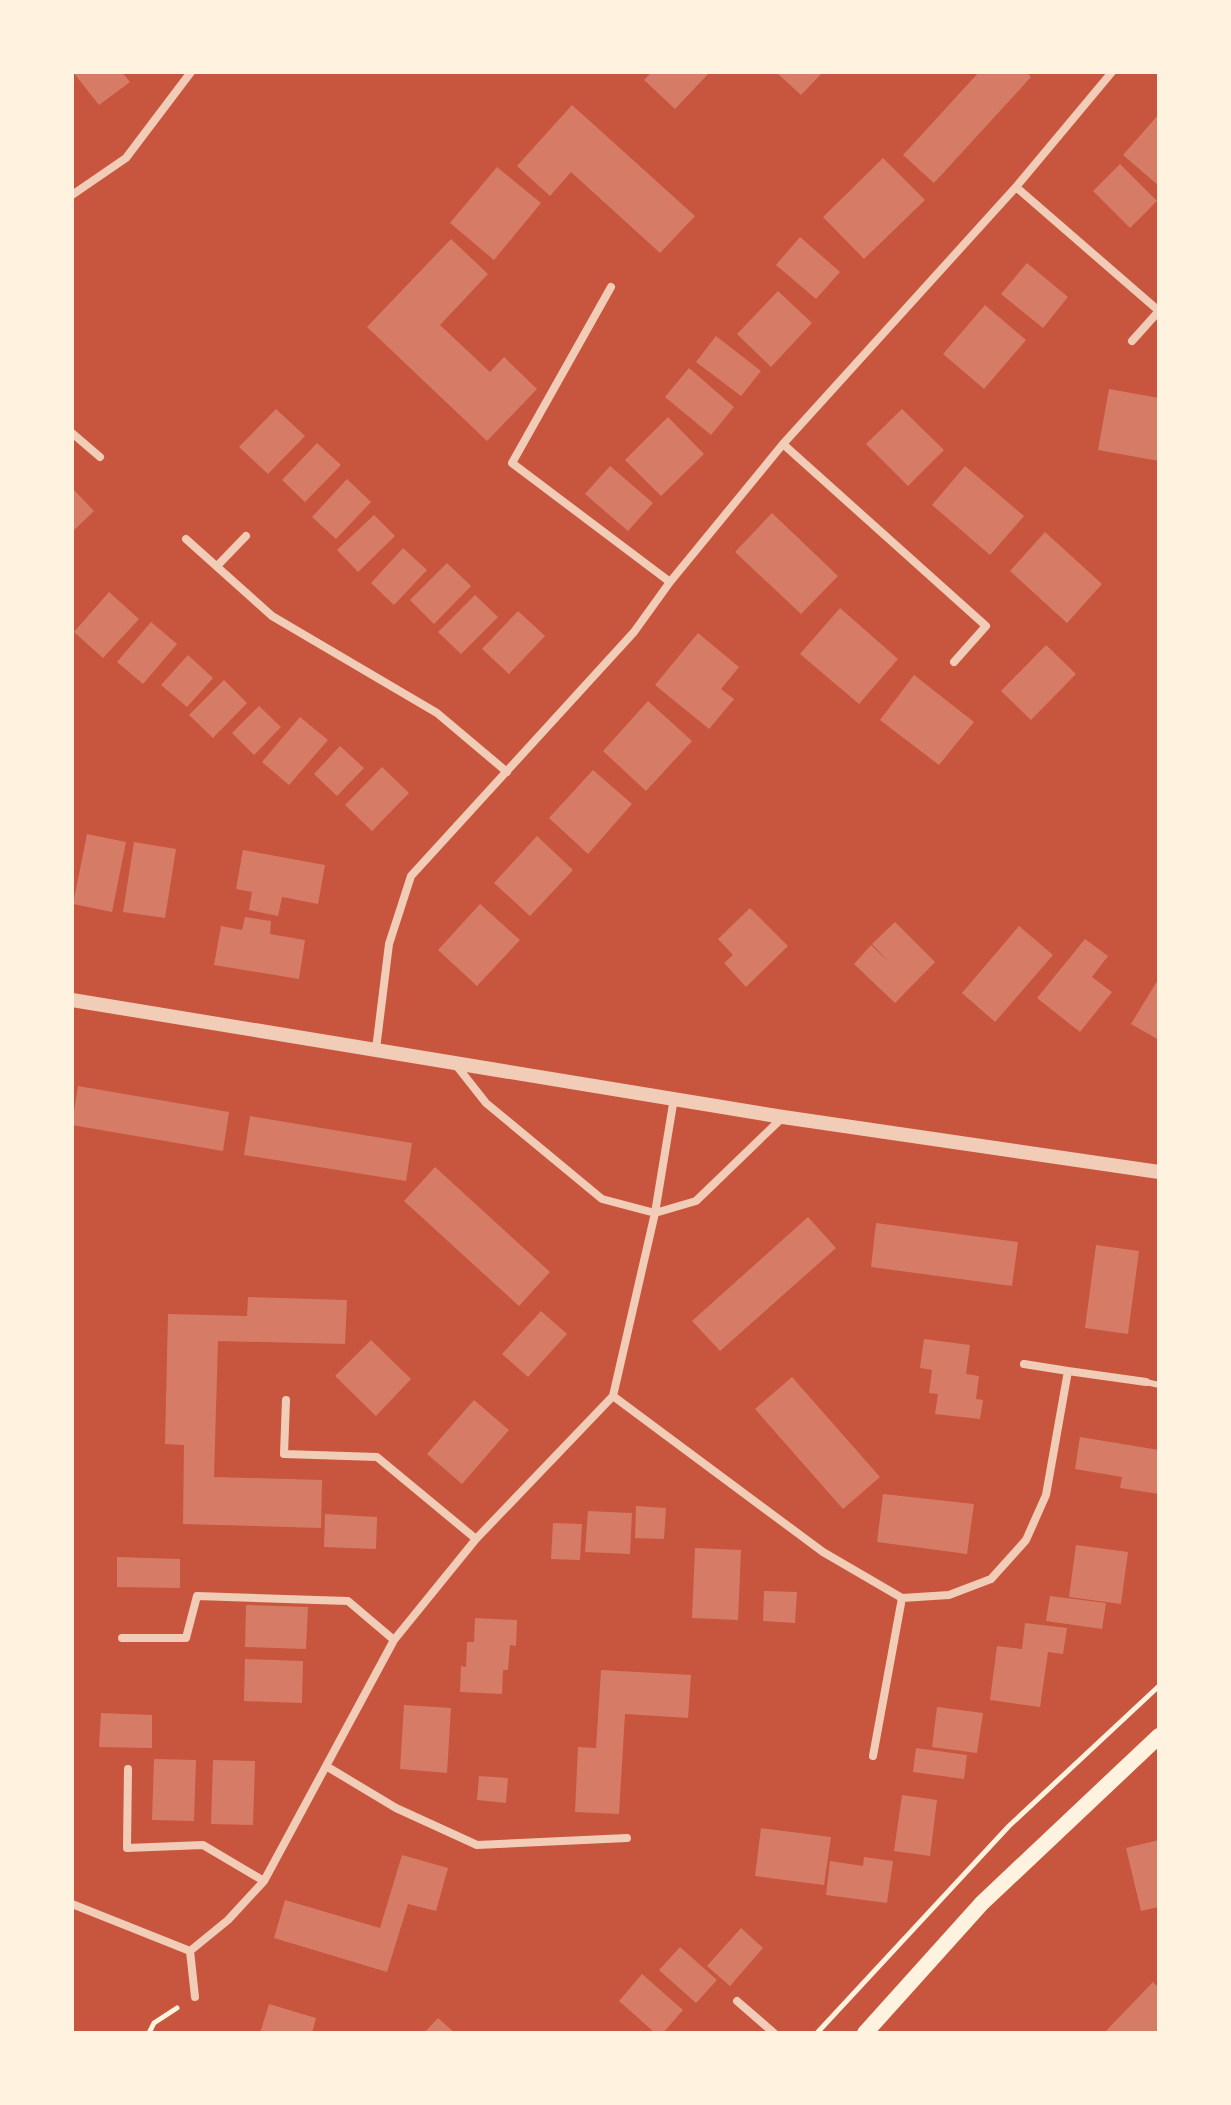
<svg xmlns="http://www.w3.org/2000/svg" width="1231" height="2105" font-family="Manrope,sans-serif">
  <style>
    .building { fill: #d67c66 }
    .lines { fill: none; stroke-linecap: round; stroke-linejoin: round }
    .path { stroke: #fff3e0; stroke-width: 5 }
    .service { stroke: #f1ccb7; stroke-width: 6 }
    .minor { stroke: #f1ccb7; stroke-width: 8 }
    .tertiary { stroke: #f1ccb7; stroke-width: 14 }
    .secondary { stroke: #fff3e0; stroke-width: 16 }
  </style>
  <rect width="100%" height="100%" fill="#c8553d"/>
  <path class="building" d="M73 72H122L130 82 99 105Z
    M652 72H710L675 109 644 80Z
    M776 72H823L801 95Z
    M979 72H1026L1031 77 934 183 903 155Z
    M572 105 695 216 660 253 571 172 550 196 517 166Z
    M1159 114V186L1123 155Z
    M883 158 925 200 864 259 823 217Z
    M1120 164 1157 201 1130 228 1093 191Z
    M497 167 541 203 494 260 450 223Z
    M800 237 840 272 816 299 776 265Z
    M451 239 488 274 440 325 490 372 504 357 537 389 487 441 367 327Z
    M1027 263 1068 297 1043 328 1001 294Z
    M778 291 812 323 771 367 737 334Z
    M985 305 1026 340 984 389 943 354Z
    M716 336 761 371 741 396 696 362Z
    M689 368 734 407 711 435 665 397Z
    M1109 389 1159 398V461L1098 450Z
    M276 409 305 436 268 474 239 447Z
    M902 409 944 450 908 486 866 444Z
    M668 417 704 454 661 496 625 460Z
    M317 443 341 465 305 502 282 480Z
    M610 466 653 503 628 531 585 494Z
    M965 466 1024 516 990 555 932 505Z
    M347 479 371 502 336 539 312 517Z
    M72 488 94 511 72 532Z
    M772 513 838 576 801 614 735 552Z
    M374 515 395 536 358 572 337 550Z
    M1045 532 1102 584 1067 623 1010 571Z
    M403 548 427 570 394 605 371 583Z
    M447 563 471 586 434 624 410 600Z
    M109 592 139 619 103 658 74 632Z
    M475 595 498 617 461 654 438 632Z
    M840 608 898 659 859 704 800 654Z
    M518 611 545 636 509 674 482 649Z
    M151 622 177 644 143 684 117 662Z
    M698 633 739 667 721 689 734 699 709 729 655 685Z
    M1046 645 1076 674 1031 720 1001 691Z
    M188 655 213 678 187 707 161 685Z
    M914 675 974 722 939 765 880 720Z
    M224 680 247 703 213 738 189 715Z
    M648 701 692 741 646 791 603 751Z
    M259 706 281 727 254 755 232 733Z
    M300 717 328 740 289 785 262 762Z
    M340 746 364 768 337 796 314 774Z
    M382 767 409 793 372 831 345 805Z
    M593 770 632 804 588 854 549 818Z
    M87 834 126 842 112 912 73 904Z
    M537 836 573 870 530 916 494 883Z
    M134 842 176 849 165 918 123 912Z
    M243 850 325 865 318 904 282 897 278 916 249 910 252 892 236 889Z
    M480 904 520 940 477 986 438 950Z
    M750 908 788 946 746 987 724 963 733 955 718 939Z
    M245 917 271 921 270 934 305 940 299 979 214 965 221 926 242 930Z
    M895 922 935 962 895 1003 854 964 871 945 889 962 872 944Z
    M1019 926 1053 955 995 1022 962 993Z
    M1085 939 1108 956 1092 977 1112 992 1080 1032 1037 998Z
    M1159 978V1040L1131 1024Z
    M78 1086 229 1112 223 1151 72 1125Z
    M250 1116 412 1143 406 1181 244 1155Z
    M435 1167 550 1272 519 1306 404 1201Z
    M808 1217 836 1248 720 1351 692 1321Z
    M876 1223 1018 1242 1012 1286 871 1267Z
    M1096 1245 1139 1251 1128 1334 1085 1328Z
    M248 1297 347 1300 345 1344 218 1341 214 1477 322 1480 321 1528 183 1524 184 1445 165 1444 168 1314 247 1316Z
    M541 1311 567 1334 528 1377 502 1354Z
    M924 1339 970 1345 966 1374 979 1376 976 1399 983 1400 980 1419 935 1414 938 1394 929 1393 932 1370 920 1368Z
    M371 1340 411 1379 376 1416 335 1376Z
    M792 1377 880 1477 843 1509 755 1409Z
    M474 1400 509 1430 462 1484 427 1454Z
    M1080 1437 1159 1450V1494L1120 1488 1122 1477 1075 1469Z
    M883 1494 974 1504 967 1554 877 1542Z
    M636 1506 666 1508 664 1539 635 1538Z
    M588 1511 632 1513 630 1554 585 1552Z
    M325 1514 377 1517 376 1549 324 1547Z
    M553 1523 582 1524 580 1560 551 1559Z
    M1076 1545 1128 1552 1121 1604 1069 1597Z
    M695 1548 741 1550 738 1620 692 1618Z
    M117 1557 180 1559V1588L117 1587Z
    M764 1591 797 1592 795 1623 763 1621Z
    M1050 1596 1106 1603 1102 1629 1046 1621Z
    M246 1605 308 1607 306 1649 245 1647Z
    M475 1618 517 1620 516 1646 510 1645 508 1670H503L502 1694 460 1692 461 1666 466 1667 467 1642H474Z
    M1025 1623 1067 1628 1063 1654 1048 1652 1040 1707 990 1700 997 1646 1022 1649Z
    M245 1659 303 1661 302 1703 244 1701Z
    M601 1670 691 1675 688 1718 625 1714 619 1814 575 1812 578 1747 596 1748Z
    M404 1705 451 1708 447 1773 400 1769Z
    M937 1707 983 1713 977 1753 932 1747Z
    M101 1713 152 1715V1748L99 1747Z
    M916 1748 967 1755 964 1779 913 1772Z
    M154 1759 196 1760 194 1821 152 1820Z
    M213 1760 255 1761 253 1825 211 1824Z
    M479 1776 508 1778 506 1803 477 1800Z
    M902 1795 937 1800 930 1856 894 1851Z
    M761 1828 831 1837 824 1885 755 1876Z
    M1159 1840V1907L1141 1911 1126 1848Z
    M402 1855 448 1868 436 1911 408 1904 387 1972 274 1938 285 1900 380 1928Z
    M864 1857 893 1861 887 1903 826 1895 830 1861 863 1866Z
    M741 1928 763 1948 730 1986 707 1966Z
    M680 1947 717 1980 696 2003 659 1970Z
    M642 1974 683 2010 663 2033H655L619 2001Z
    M1153 1982 1159 1988V2033H1104Z
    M269 2004 316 2018 312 2033H260Z
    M438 2018 455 2033H424Z"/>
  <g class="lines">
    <path class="path" d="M149 2033 154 2023 177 2008
      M817 2033 1009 1826 1159 1686"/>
    <path class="service" d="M1146 1382 1159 1385"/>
    <path class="minor" d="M1016 187 1159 311
      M72 195 126 158 191 72
      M611 287 512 463 670 582
      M1132 341 1158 312
      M72 433 100 457
      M783 444 986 626 954 662
      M186 539 272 616 437 713 507 772
      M217 566 246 536
      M376 1049 389 944 411 876 634 632 670 582 783 444 1016 187 1112 72
      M456 1065 486 1103 602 1199 655 1213 696 1201 783 1117
      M1024 1364 1068 1371
      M613 1396 823 1552 902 1598 949 1595 991 1579 1026 1540 1046 1495 1068 1371 1146 1382
      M286 1400 284 1454 377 1457 476 1539
      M122 1638H186L197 1596 348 1601 394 1640
      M873 1756 902 1598
      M326 1766 396 1808 477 1845 627 1838
      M128 1769 127 1848 203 1845 264 1881
      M72 1904 190 1951
      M190 1951 228 1920 264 1881 394 1640 476 1539 613 1396 655 1213 674 1098
      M190 1951 195 1997
      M737 2001 774 2033"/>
    <path class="tertiary" d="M72 1000 783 1117 1159 1172"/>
    <path class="secondary" d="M865 2033 982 1903 1159 1736"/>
  </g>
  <rect width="1231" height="2105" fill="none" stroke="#fff3e0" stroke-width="148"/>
</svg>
